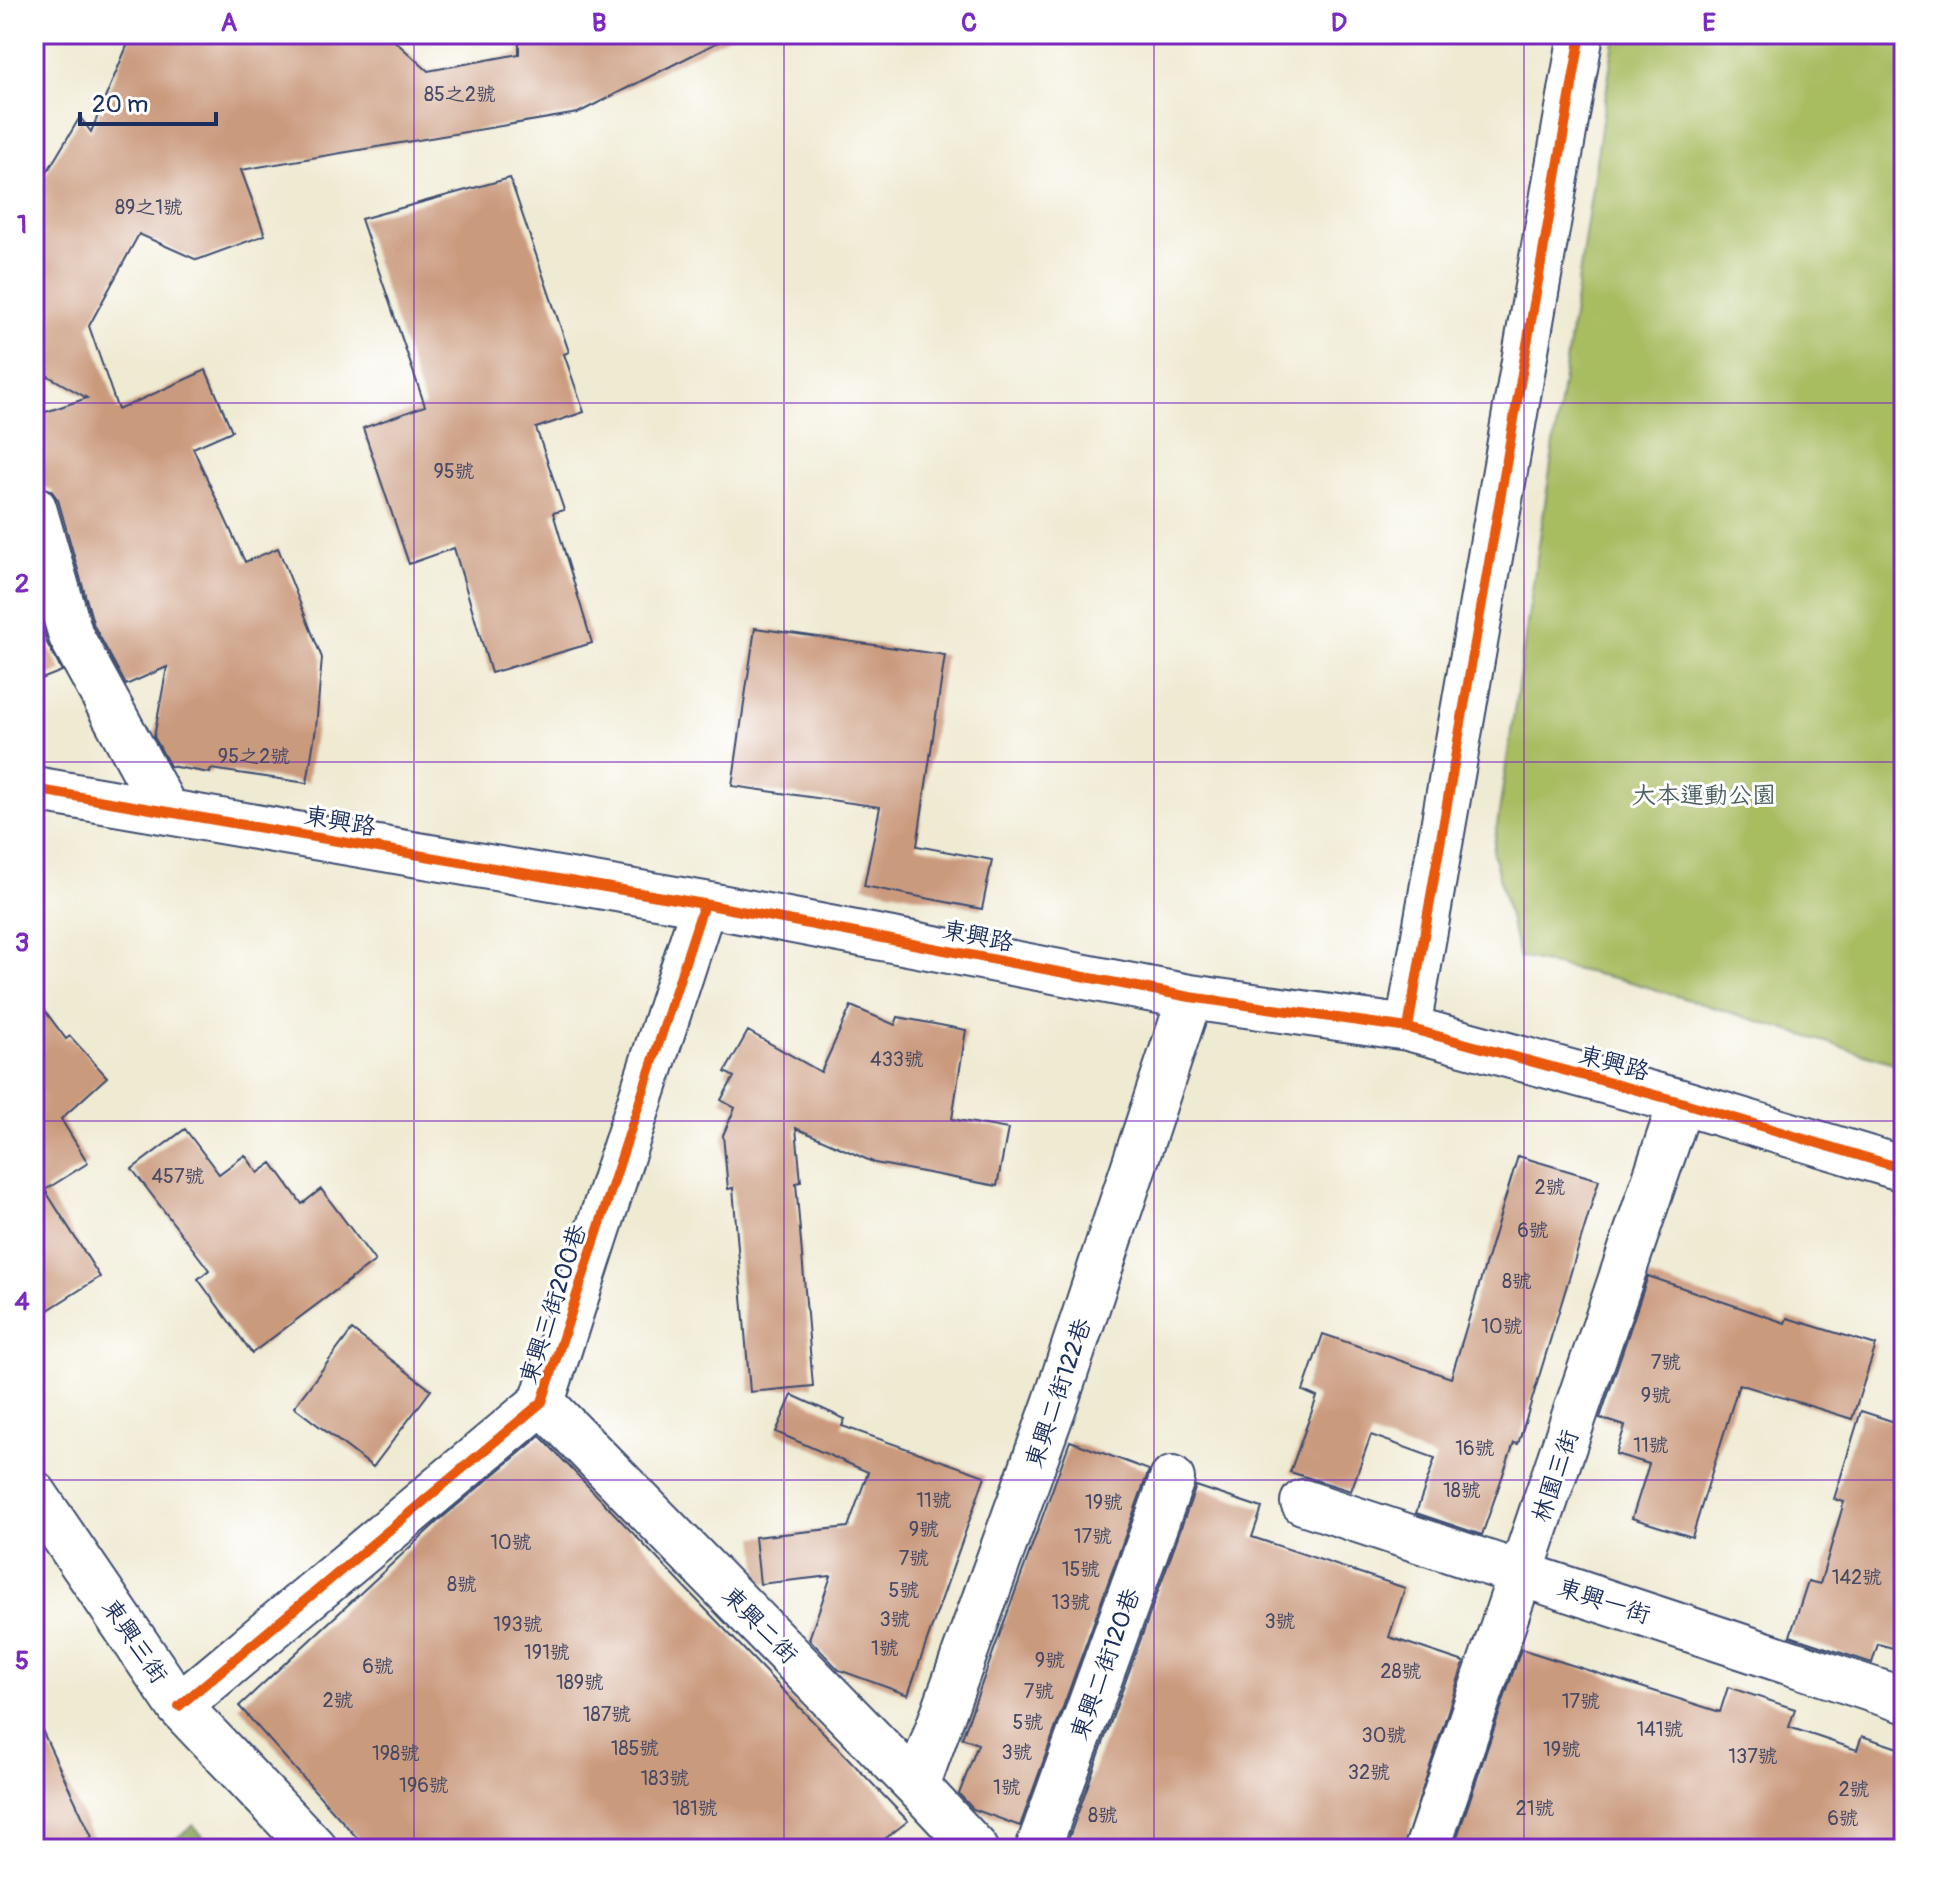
<svg xmlns="http://www.w3.org/2000/svg" width="1938" height="1883" font-family="Pangolin,'LXGW WenKai TC',sans-serif">
  <style>
    .green { fill: #a8bc61; stroke: #627660; stroke-width: 2 }
    .forest { fill: #86a457; stroke: #506a5a; stroke-width: 2 }
    .building { fill: #ca9a7d }
    .lines { fill: none; stroke-linecap: round; stroke-linejoin: round }
    .minor-casing { stroke: #3b4b6f; stroke-width: 48 }
    .minor { stroke: #fff; stroke-width: 44 }
    .cycleway-casing { stroke: #fff; stroke-width: 15 }
    .cycleway { stroke: #e8590c; stroke-width: 10 }
    .grid { fill: none; stroke: #7b2cbf; stroke-width: 2; stroke-opacity: 0.55 }
    .labels { text-anchor: middle; stroke-width: 6; stroke-linejoin: round; paint-order: stroke }
    .number-label { font-size: 20px; fill: #474a66 }
    .park-label { font-size: 24px; fill: #4c605f; stroke: #fff }
    .street-label { font-size: 24px; fill: #1b2f5e; stroke: #fff }
    .neatline { fill: none; stroke: #7b2cbf; stroke-width: 3 }
    .grid-label { font-size: 26px; text-anchor: middle; font-weight: bold; fill: #7b2cbf }
  </style>
  <rect width="100%" height="100%" fill="#fff"/>
  <filter id="ink" filterUnits="userSpaceOnUse"><feTurbulence type="fractalNoise" baseFrequency=".0125" numOctaves="2"/><feDisplacementMap in="SourceGraphic" scale="16" xChannelSelector="R" yChannelSelector="G"/><feConvolveMatrix kernelMatrix="1 2 1 2 8 2 1 2 1" color-interpolation-filters="sRGB"/></filter>
  <filter id="wash" filterUnits="userSpaceOnUse"><feTurbulence type="fractalNoise" baseFrequency=".006" numOctaves="4" result="noise"/><feDisplacementMap in="SourceGraphic" scale="32" xChannelSelector="R" yChannelSelector="G"/><feGaussianBlur stdDeviation="1.8" result="paint"/><feColorMatrix in="noise" values="0 0 0 0 0 0 0 0 0 0 0 0 0 0 0 0 0 1.4 0 .05"/><feComposite in="paint" operator="in"/></filter>
  <g filter="url(#wash)">
    <rect width="100%" height="100%" fill="#efead2"/>
    <path class="green" d="M1615 34H1904V1071L1899 1070 1900 1065 1631 982 1519 957 1493 853Z"/>
    <path class="forest" d="M193 1825 214 1849H163Z"/>
    <g id="blocks">
      <path class="building" d="M132 34H387L428 71 519 54V34H734L578 113 241 170 265 235 197 260 139 234 89 326 118 410 206 370 232 431 193 448 245 562 278 548 322 658 316 728 307 783 211 769 210 773 170 766 154 737 167 667 126 685 94 626 58 500 51 490 34 484V416L87 398 34 368V194L80 117 91 132Z
        M510 178 569 352 564 354 584 412 536 428 564 510 553 513 592 643 491 673 454 548 409 564 363 428 425 406 361 219Z
        M34 598 47 643 62 671 34 682Z
        M755 628 945 655 917 846 992 860 982 909 864 886 880 807 732 786Z
        M34 996 66 1039 70 1036 107 1077 61 1119 88 1163 45 1190 100 1277 34 1319Z
        M851 1006 895 1025 898 1017 966 1030 952 1119 1008 1129 997 1186 875 1163 796 1128 801 1182 796 1183 813 1386 750 1392 733 1188 728 1189 723 1135 735 1108 721 1100 734 1077 725 1072 748 1031 821 1072Z
        M185 1129 219 1174 245 1155 258 1173 272 1163 302 1204 321 1189 375 1261 252 1353 198 1279 209 1270 132 1169Z
        M1518 1156 1599 1180 1527 1416 1518 1444 1514 1443 1482 1535 1416 1513 1435 1458 1371 1435 1351 1491 1290 1472 1317 1397 1303 1391 1323 1334 1451 1378Z
        M1648 1276 1785 1323 1787 1318 1876 1345 1852 1419 1739 1384 1692 1537 1632 1518 1649 1464 1616 1454 1625 1426 1600 1418Z
        M352 1330 431 1390 373 1467 294 1407Z
        M792 1395 845 1419 842 1426 985 1476 908 1695 839 1670 809 1639 831 1576 760 1584 755 1537 848 1527 868 1472 776 1432Z
        M1861 1411 1904 1425V1651L1878 1644 1872 1663 1790 1636 1808 1581 1820 1584 1844 1502 1834 1499Z
        M540 1436 563 1460 908 1821 872 1849H367L239 1706 437 1522Z
        M1070 1441 1149 1470 1020 1826 973 1809 959 1794 978 1744 962 1738Z
        M1196 1486 1262 1508 1252 1537 1405 1588 1389 1637 1464 1662 1403 1849H1085L1067 1843Z
        M1521 1649 1720 1712 1728 1687 1795 1709 1789 1727 1857 1750 1862 1736 1904 1750V1849H1453Z
        M34 1713 92 1837 67 1849H34Z"/>
    </g>
  </g>
  <g filter="url(#ink)">
    <use href="#blocks" fill-opacity="0" stroke="#3b4b6f" stroke-width="2"/>
    <g class="lines">
      <defs>
        <path id="minor" d="M34 508 71 636 167 812
          M34 789 704 904 1190 997 1408 1028 1681 1102 1904 1169
          M1408 1028 1581 34
          M542 1402 917 1786 976 1849
          M34 1493 179 1706 315 1849
          M1303 1502 1904 1700
          M179 1706 542 1402 704 904
          M917 1786 1055 1404 1190 997
          M1038 1849 1172 1479
          M1427 1849 1681 1102"/>
      </defs>
      <use href="#minor" class="minor-casing"/>
      <use href="#minor" class="minor"/>
      <defs>
        <path id="cycleway" d="M34 789 704 904 1190 997 1408 1028 1681 1102 1904 1169
          M1408 1028 1581 34
          M179 1706 542 1402 704 904"/>
      </defs>
      <use href="#cycleway" class="cycleway-casing"/>
      <use href="#cycleway" class="cycleway"/>
    </g>
  </g>
  <path class="grid" d="M414 34V1849M784 34V1849M1154 34V1849M1524 34V1849M34 403H1904M34 762H1904M34 1121H1904M34 1480H1904"/>
  <g class="labels">
    <g class="number-label">
      <text x="460" y="101">85之2號</text>
      <text x="149" y="214">89之1號</text>
      <text x="454" y="478">95號</text>
      <text x="254" y="763">95之2號</text>
      <text x="897" y="1066">433號</text>
      <text x="178" y="1183">457號</text>
      <text x="1550" y="1194">2號</text>
      <text x="1533" y="1237">6號</text>
      <text x="1517" y="1288">8號</text>
      <text x="1502" y="1333">10號</text>
      <text x="1666" y="1369">7號</text>
      <text x="1656" y="1402">9號</text>
      <text x="1651" y="1452">11號</text>
      <text x="1475" y="1455">16號</text>
      <text x="1462" y="1497">18號</text>
      <text x="934" y="1507">11號</text>
      <text x="1104" y="1509">19號</text>
      <text x="924" y="1536">9號</text>
      <text x="1093" y="1543">17號</text>
      <text x="511" y="1549">10號</text>
      <text x="914" y="1565">7號</text>
      <text x="1081" y="1576">15號</text>
      <text x="1857" y="1584">142號</text>
      <text x="462" y="1591">8號</text>
      <text x="904" y="1597">5號</text>
      <text x="1071" y="1609">13號</text>
      <text x="895" y="1626">3號</text>
      <text x="1280" y="1628">3號</text>
      <text x="518" y="1631">193號</text>
      <text x="885" y="1655">1號</text>
      <text x="547" y="1659">191號</text>
      <text x="1050" y="1667">9號</text>
      <text x="378" y="1673">6號</text>
      <text x="1401" y="1678">28號</text>
      <text x="580" y="1689">189號</text>
      <text x="1039" y="1698">7號</text>
      <text x="338" y="1707">2號</text>
      <text x="1581" y="1708">17號</text>
      <text x="607" y="1721">187號</text>
      <text x="1028" y="1729">5號</text>
      <text x="1660" y="1736">141號</text>
      <text x="1384" y="1742">30號</text>
      <text x="635" y="1755">185號</text>
      <text x="1562" y="1756">19號</text>
      <text x="1017" y="1759">3號</text>
      <text x="396" y="1760">198號</text>
      <text x="1753" y="1763">137號</text>
      <text x="1369" y="1779">32號</text>
      <text x="665" y="1785">183號</text>
      <text x="424" y="1792">196號</text>
      <text x="1007" y="1794">1號</text>
      <text x="1854" y="1796">2號</text>
      <text x="695" y="1815">181號</text>
      <text x="1535" y="1815">21號</text>
      <text x="1103" y="1822">8號</text>
      <text x="1843" y="1825">6號</text>
    </g>
    <g class="park-label">
      <text x="1704" y="803">大本運動公園</text>
    </g>
    <g class="street-label">
      <text transform="translate(340 821) rotate(10)" y="8">東興路</text>
      <text transform="translate(978 936) rotate(11)" y="8">東興路</text>
      <text transform="translate(1614 1063) rotate(15)" y="8">東興路</text>
      <text transform="translate(553 1304) rotate(-72)" y="8">東興三街200巷</text>
      <text transform="translate(1058 1393) rotate(-71)" y="8">東興二街122巷</text>
      <text transform="translate(1555 1476) rotate(-71)" y="8">林園三街</text>
      <text transform="translate(1604 1601) rotate(18)" y="8">東興一街</text>
      <text transform="translate(760 1625) rotate(46)" y="8">東興二街</text>
      <text transform="translate(135 1641) rotate(56)" y="8">東興三街</text>
      <text transform="translate(1105 1664) rotate(-70)" y="8">東興二街120巷</text>
    </g>
  </g>
  <rect width="1938" height="1883" fill="none" stroke="#fff" stroke-width="88"/>
  <path d="M80 112v12h136v-12" fill="none" stroke="#1b2f5e" stroke-width="4"/>
  <text x="92" y="112" font-size="24" fill="#1b2f5e" stroke="#ffffff" stroke-width="6" paint-order="stroke">20 m</text>
  <rect x="44" y="44" width="1850" height="1795" class="neatline"/>
  <g class="grid-label">
    <text x="229" y="31">A</text>
    <text x="599" y="31">B</text>
    <text x="969" y="31">C</text>
    <text x="1339" y="31">D</text>
    <text x="1709" y="31">E</text>
    <text x="22" y="233">1</text>
    <text x="22" y="592">2</text>
    <text x="22" y="951">3</text>
    <text x="22" y="1310">4</text>
    <text x="22" y="1669">5</text>
  </g>
</svg>
